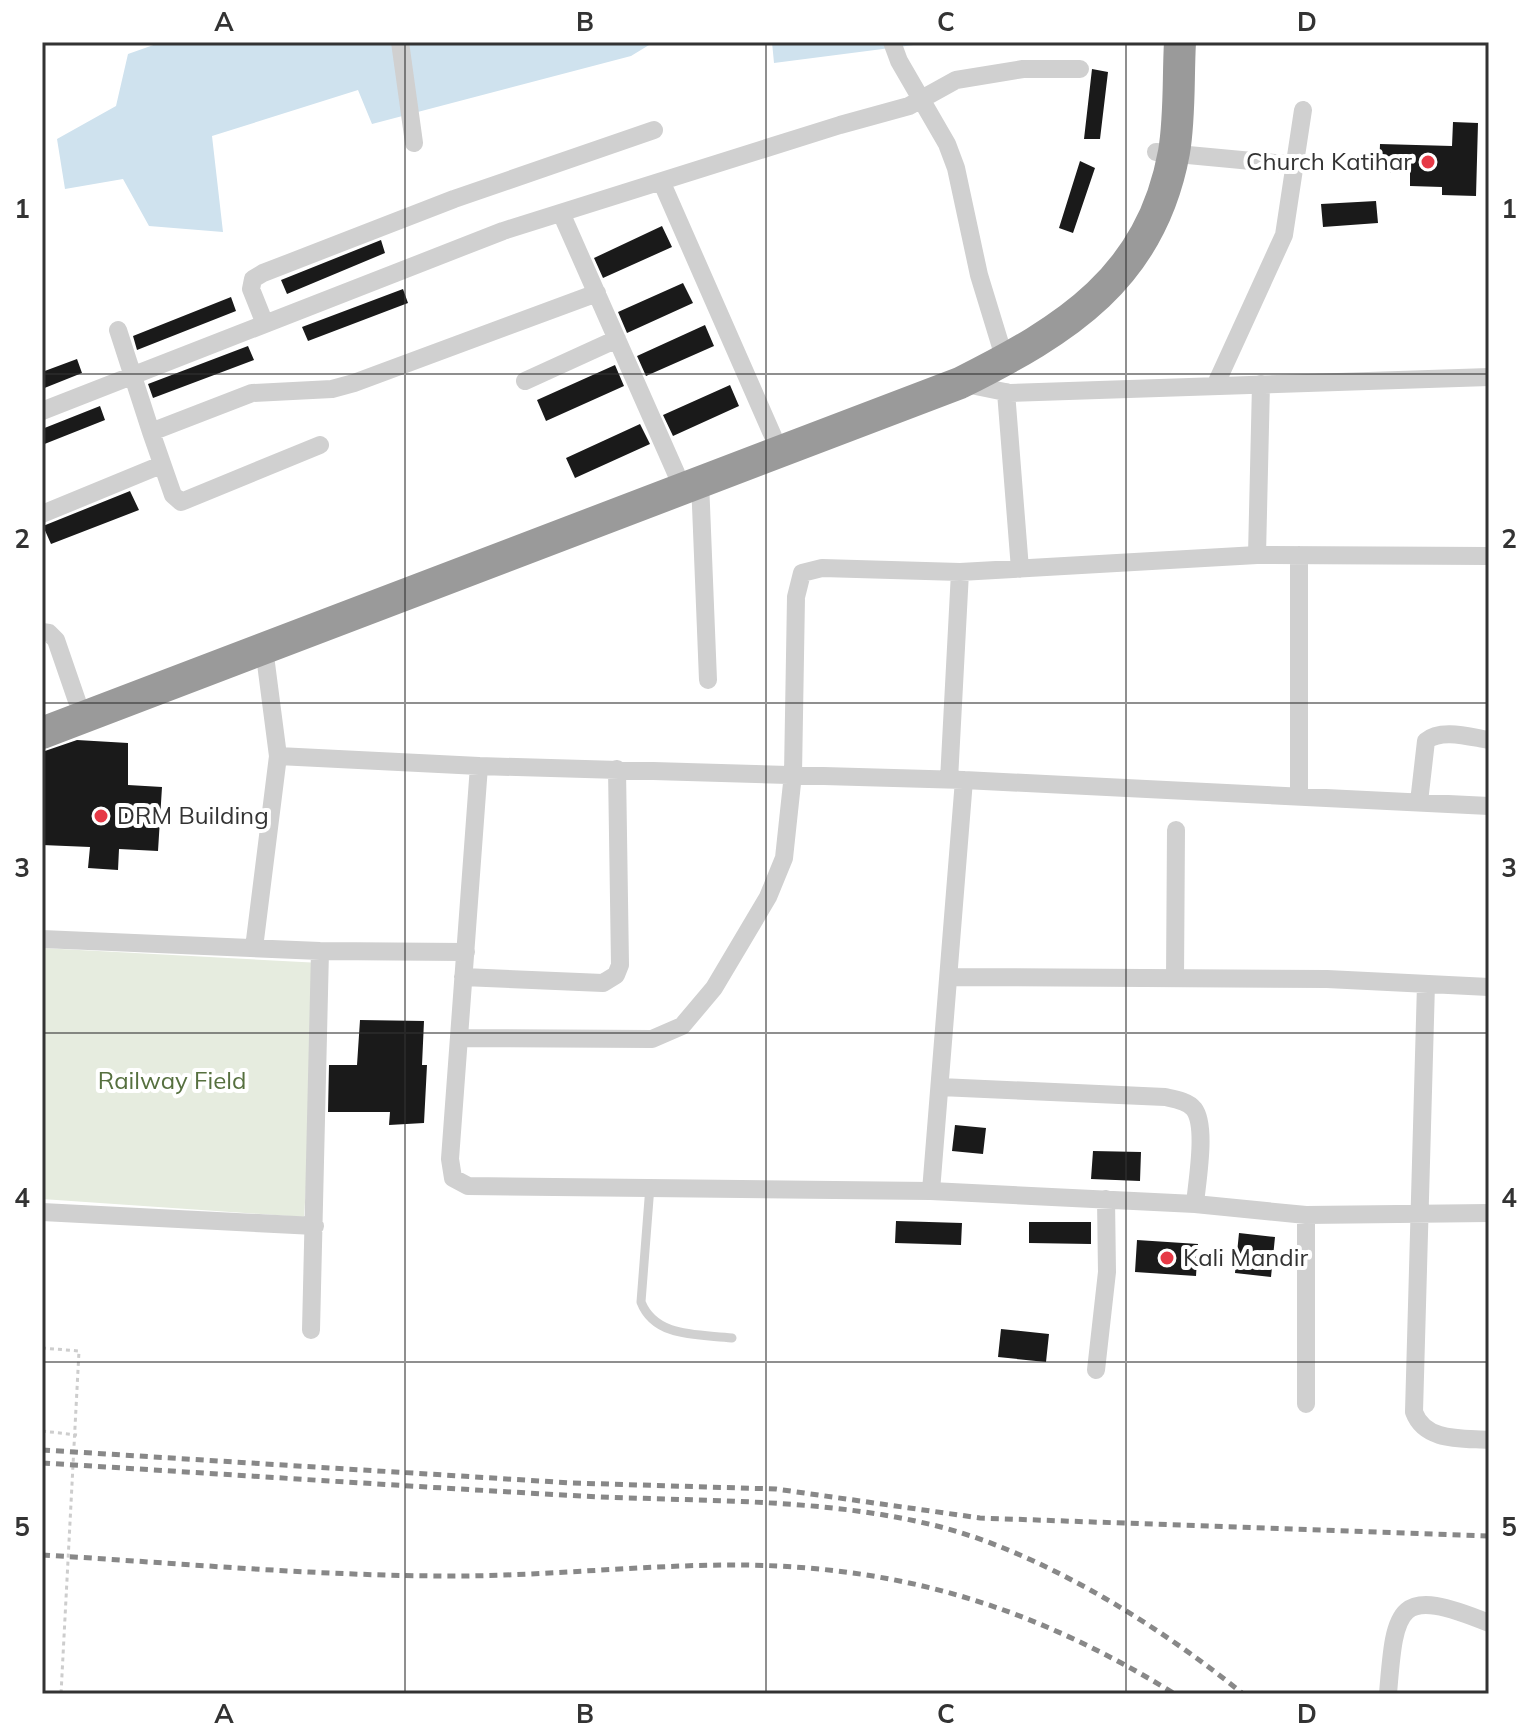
<svg xmlns="http://www.w3.org/2000/svg" width="1531" height="1736" font-family="Mulish,sans-serif">
  <style>
    .green { fill: #e6ecdf }
    .water { fill: #cfe2ee }
    .building { fill: #1a1a1a }
    .lines { fill: none; stroke-linecap: round; stroke-linejoin: round }
    .path { stroke: #cdcdcd; stroke-width: 3; stroke-dasharray: 4 4; stroke-linecap: butt }
    .lane { stroke: #d0d0d0; stroke-width: 9 }
    .street { stroke: #d0d0d0; stroke-width: 18 }
    .highway { stroke: #9a9a9a; stroke-width: 32 }
    .rail { stroke: #888; stroke-width: 5; stroke-dasharray: 8 6; stroke-linecap: butt }
    .grid { fill: none; stroke: #333; stroke-width: 2; stroke-opacity: 0.55 }
    .poi-dot { fill: #e63946; stroke: #fff; stroke-width: 3 }
    .labels { text-anchor: middle; stroke-width: 8; stroke-linejoin: round; paint-order: stroke }
    .poi-label { font-size: 24px; fill: #333; stroke: #fff; text-anchor: start }
    .park-label { font-size: 24px; fill: #56703f; stroke: #fff }
    .neatline { fill: none; stroke: #333; stroke-width: 3 }
    .grid-label { font-size: 26px; text-anchor: middle; font-weight: bold; fill: #333 }
  </style>
  <rect width="100%" height="100%" fill="#fff"/>
  <path class="green" d="M42 948 321 963 304 1217 42 1199Z"/>
  <path class="water" d="M162 42H654L631 56 372 124 358 90 212 136 223 232 149 226 123 179 65 189 57 139 116 106 128 54Z
    M772 42H937L774 63Z"/>
  <path class="building" d="M1092 69 1108 72 1100 139H1084Z
    M1453 122 1478 123 1476 196 1442 195V187L1410 186V173L1379 172 1380 144 1452 146Z
    M1080 161 1095 168 1073 233 1059 228Z
    M1376 201 1378 223 1323 227 1321 204Z
    M662 226 672 247 603 278 594 258Z
    M381 240 385 253 287 294 281 280Z
    M683 283 693 303 627 333 618 312Z
    M403 289 408 303 308 341 302 327Z
    M231 297 236 311 137 350 133 336Z
    M705 325 714 346 646 376 637 356Z
    M248 346 254 360 153 398 148 384Z
    M77 359 82 373 42 389V372Z
    M615 365 624 386 546 421 537 400Z
    M730 385 739 406 673 436 663 415Z
    M100 406 105 420 42 445V429Z
    M640 424 650 444 575 478 566 458Z
    M130 491 139 510 51 544 43 526Z
    M77 740 128 743V785L162 787 158 851 119 849 118 870 88 868 90 847 42 845V752Z
    M360 1020 424 1021 422 1065H427L424 1123 389 1125 390 1112H328L329 1065H357Z
    M955 1125 986 1128 983 1154 952 1151Z
    M1093 1151 1141 1152 1140 1181 1091 1179Z
    M896 1221 962 1223 961 1245 895 1243Z
    M1029 1222H1091V1244L1029 1243Z
    M1239 1233 1275 1237 1271 1277 1235 1273Z
    M1137 1240 1198 1244 1196 1276 1135 1272Z
    M1001 1329 1049 1334 1046 1362 998 1357Z"/>
  <g class="lines">
    <path class="path" d="M42 1348 79 1351 61 1694
      M42 1431 77 1435"/>
    <path class="lane" d="M650 1186 641 1302C655 1338 698 1334 732 1338"/>
    <path class="street" d="M400 42 414 143
      M892 42 899 61 947 144 956 168 979 275 1001 347
      M1156 152 1295 165
      M662 183 773 436
      M562 215 676 473
      M265 324 251 289 253 279 263 273 454 199 654 130
      M118 330 151 432
      M525 381 617 339
      M961 383 1010 393 1489 377
      M1261 384 1257 555 1489 556
      M1215 386 1284 235 1303 110
      M1006 392 1020 569
      M42 411 503 231 840 125 909 106 956 80 1023 69H1080
      M320 445 181 502 173 495 151 432 252 393 332 389 354 383 597 293
      M700 481 708 680
      M42 514 161 465
      M1299 555V795
      M42 632 49 633 56 640 77 701
      M264 648 278 756 479 766 450 1159 453 1178 468 1186 931 1191 1195 1204 1306 1215 1489 1213
      M479 766 964 780 1489 806
      M949 780 960 572
      M1419 802 1426 741C1441 728 1470 737 1489 740
      M42 939 320 951 466 952
      M254 948 278 756
      M463 977 603 983 616 975 620 965 617 769
      M950 977 1327 979 1489 987
      M1175 978 1176 830
      M1426 984 1414 1412C1425 1442 1462 1438 1489 1440
      M459 1038 652 1039 682 1026 714 988 768 897 784 858 793 774 796 597 802 573 822 568 960 572 1257 555
      M940 1087 1165 1097C1174 1099 1188 1101 1194 1109 1207 1126 1197 1181 1195 1204
      M931 1191 964 780
      M42 1212 315 1226
      M1306 1215V1404
      M311 1330 320 951
      M1096 1370 1107 1272 1106 1199
      M1388 1694C1395 1604 1398 1586 1489 1623"/>
    <path class="highway" d="M42 733 960 383C1066 330 1151 278 1174 152 1180 117 1178 78 1180 42"/>
    <path class="rail" d="M42 1450 572 1483 776 1489 980 1518 1489 1536
      M42 1463C222 1474 401 1486 581 1496 699 1502 821 1497 937 1526 1041 1552 1160 1626 1243 1694
      M42 1555C178 1563 315 1576 452 1576 551 1576 649 1564 748 1565 910 1568 1038 1610 1175 1694"/>
  </g>
  <path class="grid" d="M405 42V1694M766 42V1694M1126 42V1694M42 374H1489M42 703H1489M42 1033H1489M42 1362H1489"/>
  <g class="poi-dot">
    <circle cx="1428" cy="162" r="8"/>
    <circle cx="101" cy="816" r="8"/>
    <circle cx="1167" cy="1258" r="8"/>
  </g>
  <g class="labels">
    <g class="poi-label">
      <text x="1412" y="170" text-anchor="end">Church Katihar</text>
      <text x="117" y="824">DRM Building</text>
      <text x="1183" y="1266">Kali Mandir</text>
    </g>
    <g class="park-label">
      <text x="172" y="1089">Railway Field</text>
    </g>
  </g>
  <rect width="1531" height="1736" fill="none" stroke="#ffffff" stroke-width="88"/>
  <rect x="44" y="44" width="1443" height="1648" class="neatline"/>
  <g class="grid-label">
    <text x="224" y="31">A</text>
    <text x="585" y="31">B</text>
    <text x="946" y="31">C</text>
    <text x="1307" y="31">D</text>
    <text x="22" y="218">1</text>
    <text x="1509" y="218">1</text>
    <text x="22" y="548">2</text>
    <text x="1509" y="548">2</text>
    <text x="22" y="877">3</text>
    <text x="1509" y="877">3</text>
    <text x="22" y="1207">4</text>
    <text x="1509" y="1207">4</text>
    <text x="22" y="1536">5</text>
    <text x="1509" y="1536">5</text>
    <text x="224" y="1723">A</text>
    <text x="585" y="1723">B</text>
    <text x="946" y="1723">C</text>
    <text x="1307" y="1723">D</text>
  </g>
</svg>
